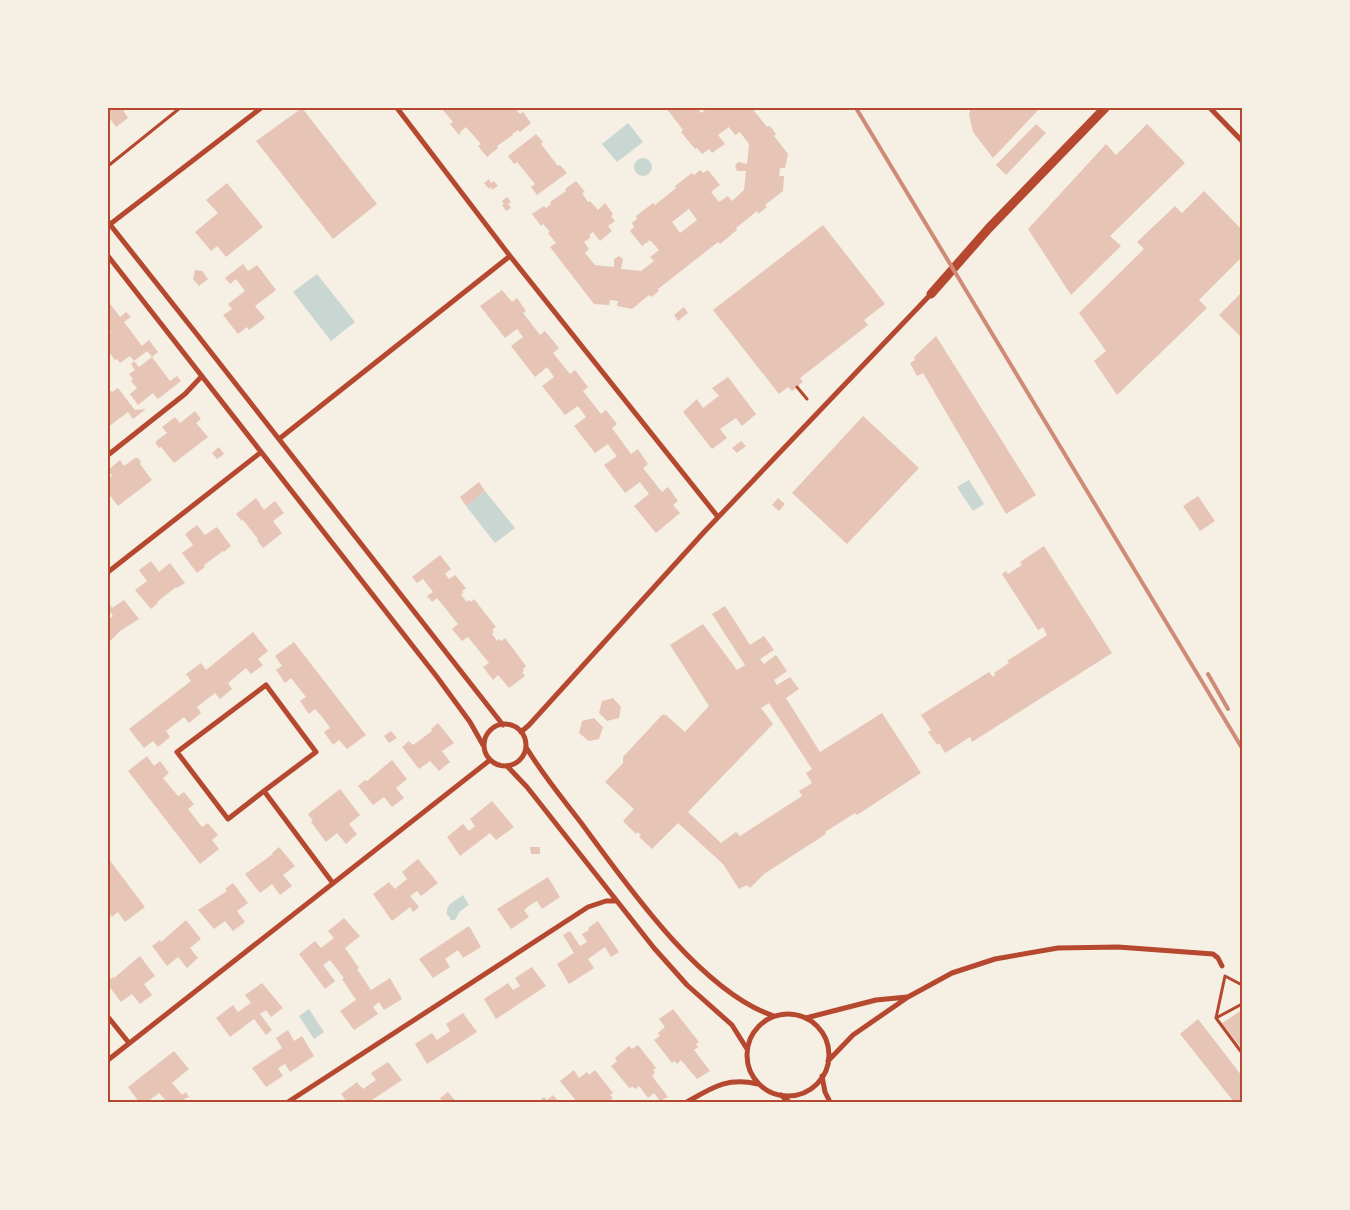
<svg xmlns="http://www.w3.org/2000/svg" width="1350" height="1210" font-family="'Crimson Pro',serif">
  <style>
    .water { fill: #c9d6d2 }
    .building { fill: #e6c5b7; fill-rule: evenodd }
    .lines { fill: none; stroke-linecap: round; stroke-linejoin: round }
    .path { stroke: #b5482f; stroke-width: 3 }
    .minor { stroke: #b5482f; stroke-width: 5 }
    .tertiary { stroke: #b5482f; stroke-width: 9 }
    .rail { stroke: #cf8b77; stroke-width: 4 }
    .neatline { fill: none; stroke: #b5482f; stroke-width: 2 }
  </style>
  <rect width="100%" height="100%" fill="#f6efe4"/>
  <path class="water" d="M628 123 643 142 617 162 602 144Z
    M634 167a9 9 0 1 1 18 0a9 9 0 1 1-18 0Z
    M317 274 355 322 331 341 293 292Z
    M969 480 984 504 973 511 957 487Z
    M485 491 515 528 495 543 466 506Z
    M463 895 469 905 460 911 455 920H450V917L447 915C445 904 455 901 463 895Z
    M309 1009 324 1032 314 1039 299 1016Z"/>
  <path class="building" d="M108 108H122L128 118 116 127 108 116Z
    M302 108 377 204 333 239 256 141Z
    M441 108H515L520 114 523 112 531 123 520 132 518 130 512 134 513 135 497 146 498 148 487 157 478 146 481 144 466 127 460 132 461 133 459 135 450 124 453 122Z
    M666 108H697L701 113 708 108H752L767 127 770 126 776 134 774 136 788 154 785 168H780L779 176H784L783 191 765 205 767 207 758 214 757 211 736 228 737 230 720 244 718 242 658 289 659 291 651 297 649 295 632 309 617 306 618 301 610 300 609 305 594 304 550 247 556 243 548 233 550 232 543 224 541 226 532 214 544 206 546 208 551 204 550 202 566 191 565 189 576 181 585 192 582 193 588 202 590 201 598 210 605 203 613 214 611 216 615 221 608 226 612 231 600 241 593 232 589 235 591 237 584 242 589 249 585 253 595 265 614 267V259L619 256 623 259 621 269 641 271 654 261 650 257 659 250 650 240 642 246 630 231 634 227 632 223 637 219 636 216 653 203 655 205 676 188 675 186 692 173 694 175 700 170 703 173 708 170 720 185 711 192 719 202 728 196 732 201 744 190 746 171H737L735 166 738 162 747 164 749 144 740 132 735 135 729 127 718 135 725 144 712 153 709 149 702 154 697 148 695 149 681 132 683 130ZM689 209 697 220 680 233 672 222Z
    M971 108H1040L993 158 973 132 969 114Z
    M1036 124 1046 133 1006 175 996 165Z
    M1147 124 1185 163 1110 236 1121 246 1071 295 1028 229 1106 144 1116 155Z
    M536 134 543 142 541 144 558 166 560 165 567 173 537 195 531 187 535 184 517 162 514 164 508 156Z
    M489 179 491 183 494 181 498 186 492 190 491 187 489 189 484 183Z
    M227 183 263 227 226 257 217 246 211 251 195 232 218 213 206 200Z
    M1204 191 1242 230V257L1199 300 1207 308 1117 395 1094 361 1106 351 1079 313 1144 249 1137 242 1175 206 1182 213Z
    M507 197 511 202 508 204 511 208 506 211 502 205 504 204 502 201Z
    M823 225 885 304 864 320 868 325 800 378 803 382 792 391 788 387 779 394 713 310Z
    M243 264 248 271 257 265 276 290 255 306 265 318 249 330 247 327 238 334 223 315 232 309 228 304 245 291 236 279 230 284 225 278Z
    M195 270 202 271 208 279 199 286 193 279Z
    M502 290 512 302 517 298 526 311 523 313 540 335 545 331 559 348 553 353 570 374 575 370 588 387 583 391 601 414 606 410 617 424 612 428 631 454 638 449 648 464 643 468 662 492 668 487 678 501 673 505 680 513 656 533 634 506 649 494 640 482 625 493 604 465 617 456 612 450 608 444 595 453 574 426 586 417 578 406 565 415 542 386 554 377 547 367 535 377 511 346 523 337 517 329 505 338 480 306Z
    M1242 292V338L1219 315Z
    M108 301 120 317 126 312 131 317 124 322 142 346 149 340 158 352 152 357 147 351 134 361 130 356 120 363 117 359 115 360 108 351V335L111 332 108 327Z
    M684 307 688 313 678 321 674 315Z
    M936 336 1036 495 1006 514 923 373 917 376 910 363 915 360 914 357Z
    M152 357 170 381 177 376 181 381 158 399 153 393 138 405 130 394 137 388 131 381 133 379 129 374 135 370 131 364 134 361 139 367Z
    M728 377 756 414 742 426 736 418 720 429 727 438 712 449 683 412 697 399 703 408 719 396 712 388Z
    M118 388 135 410 146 409 133 419 128 412 108 427V392L110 390 112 392Z
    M195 411 201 419 196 423 208 437 174 463 161 447 159 448 156 444V441L167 433 162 427 175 417 180 423Z
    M863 416 919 468 847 544 792 493Z
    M741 441 746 446 737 453 732 448Z
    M219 447 224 454 217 459 212 453Z
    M135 458H138L141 462 140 464 152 480 118 506 108 493V479L112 476 108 470 120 460 124 466Z
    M479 482 485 491 466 506 460 497Z
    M1198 496 1215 521 1200 531 1183 506Z
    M256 498 264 510 275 501 284 513 273 521 282 533 263 548 257 540 258 539 243 520 242 521 236 514Z
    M778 498 785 504 779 511 772 505Z
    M197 525 205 535 217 527 231 546 224 552 223 551 204 565 205 567 197 573 182 553 193 545 185 534Z
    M1044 546 1112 653 972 742 970 737 945 753 939 743 937 745 928 732 931 730 921 715 989 672 993 677 995 675 994 673 1009 663 1007 661 1047 635 1043 627 1038 630 1002 574 1006 571 1008 574 1022 565 1020 562Z
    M440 555 451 569 445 574 449 579 455 575 466 588 462 591 463 593 461 595 467 602 469 600 471 602 474 599 496 627 492 630 494 632 492 634 497 641 499 639 501 641 505 638 526 666 523 669 524 671 522 672 525 676 509 688 498 675 493 680 483 667 489 663 468 637 462 641 452 629 458 624 437 598 432 602 427 596 433 592 423 579 417 583 412 577Z
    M151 561 159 572 170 563 185 583 177 588 176 587 157 602 158 603 151 609 135 590 147 581 139 570Z
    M124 600 139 619 120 631 108 643V620L113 616 109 610 108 612V602L112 608Z
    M725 606 750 645 764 636 774 650 760 659 764 664 776 655 787 671 774 680 777 685 790 677 799 689 786 698 820 752 882 713 921 773 857 815 855 813 825 832 826 834 764 874 750 888 747 885 739 889 723 864 678 823 652 849 639 837 641 835 637 832 636 834 623 821 634 809 605 782 623 763V757L662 715H666L685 732 709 706 670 645 703 624 737 670 745 665 712 614ZM769 703 812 769 806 773 812 783 799 791 802 796 740 836 736 832 721 843 688 812 773 724 761 708Z
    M253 632 268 651 258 659 263 665 251 674 246 668 228 683 232 689 220 699 215 693 197 707 201 713 189 723 184 717 166 731 170 737 158 747 153 741 144 748 129 729 191 681 186 674 201 663 206 670Z
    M294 642 366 735 347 749 339 740 333 745 324 732 330 728 323 718 315 709 309 714 300 701 306 697 291 678 285 683 276 670 282 666 275 656Z
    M613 698 621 707 619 718 607 721 599 713 602 701Z
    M594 718 603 727 599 739 589 741 579 733 582 721Z
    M438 723 454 743 442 751 450 762 439 771 430 761 419 769 402 747 409 741 413 745 432 731 431 729Z
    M391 731 397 738 389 743 384 736Z
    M147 756 154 766 160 761 169 773 163 778 178 796 184 792 194 804 188 809 202 827 208 823 218 835 212 840 219 849 200 864 128 771Z
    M392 760 407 779 396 788 404 798 392 807 384 797 373 805 358 786 365 780 367 781Z
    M340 789 360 815 349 824 357 834 346 844 337 833 326 842 311 822 313 821 308 814Z
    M492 801 514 827 496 840 490 833 460 856 447 837 463 824 469 831 475 826 470 819Z
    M279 847 295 866 283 875 292 886 280 895 272 884 260 893 245 874 273 854 272 853Z
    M530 847H540V854H531Z
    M108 858 145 907 125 922 118 912 112 917 108 911Z
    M418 859 438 883 421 896 417 891 410 896 419 907 413 912 410 907 392 921 373 894 389 882 395 889 407 879 402 872Z
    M548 877 560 897 542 909 537 901 530 905 524 910 529 917 511 929 497 909Z
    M233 883 248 903 237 911 245 922 233 931 225 921 214 929 198 910 227 891 225 889Z
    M344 918 360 936 345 948 359 968 357 969 371 990 390 978 402 999 384 1010 379 1002 373 1007 378 1014 354 1030 340 1011 356 1000 342 979 344 978 330 960 323 965 335 981 325 989 299 954 315 941 321 948 334 938 328 931Z
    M186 920 201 939 190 948 198 958 187 968 178 957 167 966 152 946 160 940 161 942Z
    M598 921 619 952 611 957 605 947 588 959 594 968 569 984 557 964 574 953 563 935 570 931 580 946 587 942 582 934 589 930 588 928Z
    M469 926 481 947 463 958 458 950 445 959 450 967 433 978 419 959Z
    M140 956 155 976 144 984 152 995 140 1004 132 994 121 1002 108 985V981L113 977 114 978Z
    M532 967 546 986 496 1019 484 999 508 983 513 990 520 986 515 978Z
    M262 983 283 1008 271 1017 266 1010 260 1014 272 1030 266 1035 254 1019 230 1037 216 1018 233 1005 238 1012 245 1007 251 1003 245 995Z
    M673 1009 699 1042 696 1044 698 1047 694 1050 710 1071 697 1079 681 1060 677 1064 675 1061 672 1063 654 1040 660 1036 658 1033 665 1027 659 1019Z
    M1242 1010V1049L1222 1023Z
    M463 1013 477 1032 427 1064 415 1044 432 1033 437 1040 450 1031 446 1024Z
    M1198 1019 1242 1076V1102H1234L1180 1034Z
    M288 1030 294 1041 302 1036 314 1056 290 1072 285 1064 278 1068 283 1076 266 1087 252 1068 282 1048 276 1038Z
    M638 1045 656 1068 653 1070 655 1073 652 1076 668 1097 660 1101 654 1093 648 1098 639 1086 635 1089 632 1086 630 1089 611 1066 617 1061 615 1058 629 1046 632 1049Z
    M174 1051 189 1069 172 1083 182 1095 186 1092 189 1097 184 1099 186 1102H167L159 1093 147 1102H139L128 1087Z
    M388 1062 402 1080 369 1102H347L341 1094 357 1082 363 1089 376 1080 371 1073Z
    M574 1070 579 1078 587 1072 589 1075 595 1070 613 1093 610 1095 613 1098 609 1101 610 1102H577L560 1081Z
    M448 1092 456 1102H443L440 1098Z
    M553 1095 559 1102H538L544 1097 547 1100Z"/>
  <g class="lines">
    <path class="path" d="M108 166 180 108
      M797 387 807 399
      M1225 976 1216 1018 1242 1053
      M1225 976 1242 985
      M1216 1018 1242 1004"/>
    <path class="minor" d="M397 108 510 256 718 517
      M1210 108 1242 141
      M108 222 199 337 503 725
      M109 225 261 108
      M108 256 437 677 470 722 483 745
      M279 439 510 256
      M108 455 185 394 202 376
      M108 572 260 453
      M484 745a21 21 0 1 1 42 0a21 21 0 1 1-42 0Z
      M521 732 529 725 705 531 931 294
      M526 747C542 774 563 799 582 824 627 885 701 992 774 1016
      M507 766 527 787 654 948 687 985 732 1025 747 1049
      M264 791 228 819 177 752 266 685 316 752 264 791 332 882
      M747 1055a41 41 0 1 1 82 0a41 41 0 1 1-82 0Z
      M108 1017 129 1043
      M806 1018 876 1000 907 997
      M108 1060 490 760
      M828 1061 853 1035 908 997 952 973 995 959 1058 948 1118 947 1213 954 1218 958 1222 966
      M822 1076 825 1092 830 1102
      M781 1095 789 1102
      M288 1102 588 907 606 901H616
      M687 1102C713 1087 727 1077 758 1084"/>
    <path class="tertiary" d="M931 294 989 228 1105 108"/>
    <path class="rail" d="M856 108 1242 748
      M1208 674 1228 709"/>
  </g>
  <rect width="1350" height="1210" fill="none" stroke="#f6efe4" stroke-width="218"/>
  <rect x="109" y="109" width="1132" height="992" class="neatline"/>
</svg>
